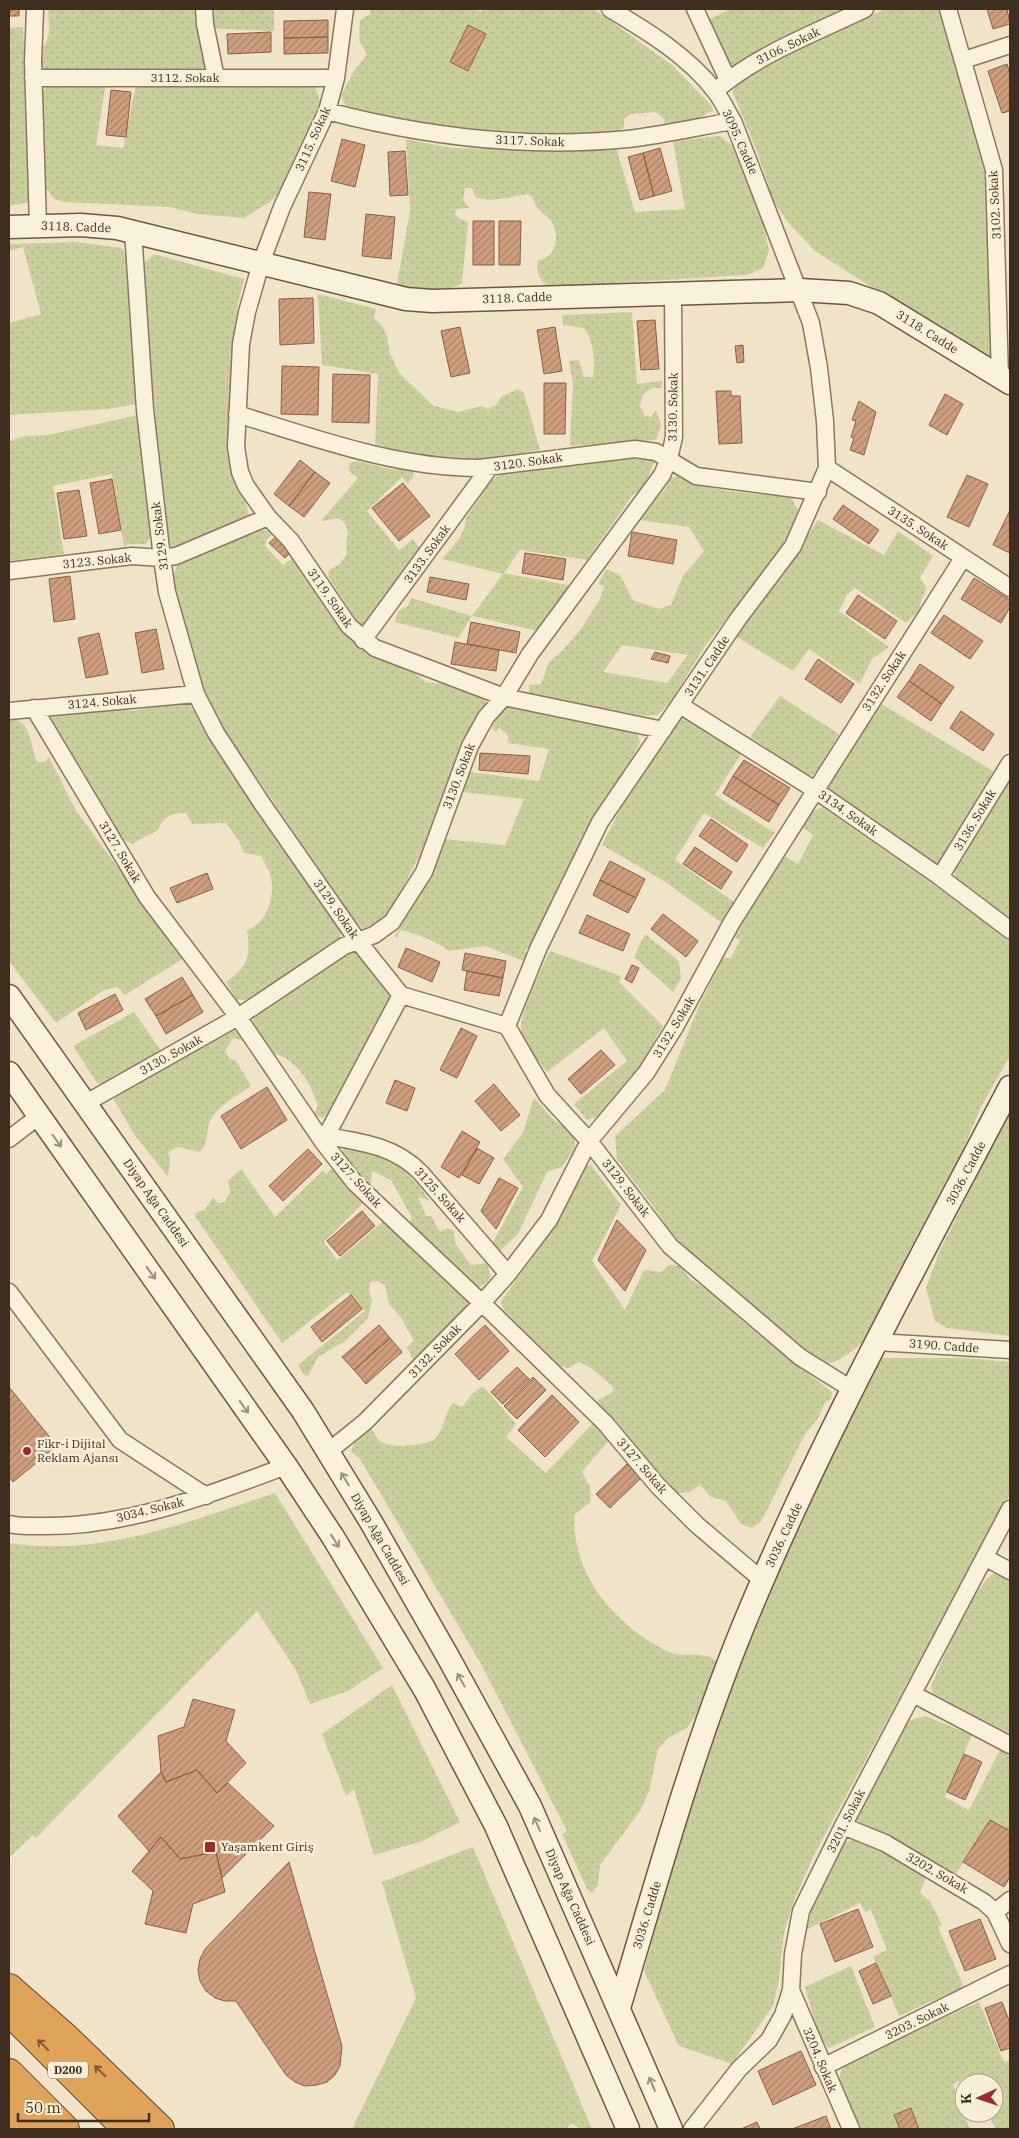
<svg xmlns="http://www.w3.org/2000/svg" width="1019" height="2138" font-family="'IBM Plex Serif',serif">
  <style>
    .grass { fill: url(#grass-dots); fill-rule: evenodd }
    .building { fill: url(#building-hatch); stroke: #8d5f41 }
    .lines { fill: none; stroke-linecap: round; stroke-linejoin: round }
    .street-casing { stroke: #8d765c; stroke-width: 19 }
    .secondary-casing { stroke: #6f573f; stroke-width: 25 }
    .highway-casing { stroke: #5b4430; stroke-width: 30 }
    .street { stroke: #faf1dc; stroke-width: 16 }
    .secondary { stroke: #faf1dc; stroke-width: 22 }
    .highway { stroke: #e0a458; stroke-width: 28 }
    .oneway { stroke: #9c907e }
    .oneway2 { stroke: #7e5d36 }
    .poi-dot { fill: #9e2a2b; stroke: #f7eed8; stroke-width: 2 }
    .labels { text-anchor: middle; stroke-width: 5; stroke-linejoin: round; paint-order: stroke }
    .shield { fill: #f7eed8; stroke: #756857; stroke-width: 1 }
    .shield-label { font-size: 11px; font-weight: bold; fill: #3d2e20 }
    .street-label { font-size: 12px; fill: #3d2e20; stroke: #f7eed8 }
    .poi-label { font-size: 12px; fill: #3d2e20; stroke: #f7eed8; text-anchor: start }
  </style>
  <defs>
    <pattern id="grass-dots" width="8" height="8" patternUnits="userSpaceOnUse" patternTransform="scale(1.25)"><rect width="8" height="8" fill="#c9cf9b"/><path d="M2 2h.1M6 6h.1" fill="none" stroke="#aeb285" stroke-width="1.8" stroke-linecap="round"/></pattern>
    <pattern id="building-hatch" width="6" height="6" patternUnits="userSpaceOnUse" patternTransform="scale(1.25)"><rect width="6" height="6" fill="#cf9f7d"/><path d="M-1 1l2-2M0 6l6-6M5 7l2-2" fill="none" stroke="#a98266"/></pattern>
  </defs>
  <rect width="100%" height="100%" fill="#f0e4c8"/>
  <path class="grass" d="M48 9H201L209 65 204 68 44 69C33 54 44 50 48 37 50 29 48 17 48 9Z
    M208 9H274V31L221 29 209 26Z
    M370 9H476L481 12 483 9H594L672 65 710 104 714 111 706 113 701 119 663 126 665 120 656 112 631 114 624 119V128C608 136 589 134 572 135 496 137 419 128 346 106L341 96 354 71 367 55 359 40 360 20 370 14Z
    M730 9H846L733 66 728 64 706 21Z
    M885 9H941L980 150 990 194 992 357 884 295 815 251 791 226 770 197 768 183 754 144 732 91C747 74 767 69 783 55Z
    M23 27 31 202 9 206V28Z
    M49 83H106L96 145 123 148 136 84 315 86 320 102 308 134 281 191 270 202 244 218 197 214 170 207 64 202 54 199 44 185 42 93Z
    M720 136 732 146 762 216 769 251 763 268 747 275 549 287C539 281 536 271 538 260 555 259 560 238 553 224 550 217 541 213 537 207 533 201 534 198 528 194 518 196 482 204 475 196 474 194 473 191 472 188H465L463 200 469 208 457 209 455 214 458 218 468 222 462 283C442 296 418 290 397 284L410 211 406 139 452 148 489 149 616 147 635 212 685 209 673 141Z
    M76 242 121 248 126 256 134 381 138 404 108 409 9 415V323L41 314 23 247 9 251V244Z
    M154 254 244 279 237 308 230 394 229 434 249 516 236 525 180 548H170L155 438 143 286 144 263Z
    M318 294 376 309 374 318 382 326 387 335 389 351 400 374 434 406 458 412 482 406 488 409 496 405 501 397 518 389 524 393 540 450C521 453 502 459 482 460 446 463 409 454 375 444L378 374 322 365Z
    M632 312 637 384 662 381V388H653L643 394 640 406 645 416 651 417 656 410 661 425 656 440 570 446 573 384 569 361 579 360 584 377H593C595 359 594 343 584 328L563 325 562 315Z
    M138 415 152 524 150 538 146 544H129L124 547 112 474 53 486 64 554 9 561V441L26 436 48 435Z
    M634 459 655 460 644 487 632 496 587 560 520 550 504 573 572 586 538 631 472 616 458 638 395 622 398 611 408 606 411 598 472 616 503 574 442 559 459 539 464 529 466 518 491 481 505 472 593 460Z
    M357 461 390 469H411L414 475 408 484 402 477 367 511 399 550 413 539 422 551 365 627H361L329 578 328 571 340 564 347 554C344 538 354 529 339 518L321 521 358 478 348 470 350 463Z
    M677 476C713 494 753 492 791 498L800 513 790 541 733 610 706 645 671 701 658 715 645 716 529 694V685L541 684 549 662 563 650 581 629 600 599 604 586 598 584 606 569 620 575 633 600 659 609 671 605 683 576 704 551 689 527 639 520 666 488 671 478ZM622 645 688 655 667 683 603 672Z
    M818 520 884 555 898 531 933 556 920 578 926 588 918 612 906 623 855 588 847 595 839 611 889 647 872 659 860 684 809 649 793 671 735 636 792 559Z
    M262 529 274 533 267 539 265 546 283 565 297 554 338 623 348 637 362 648 378 657 403 665 426 682 451 685 481 694 488 705 431 833 388 917 374 926 362 928 356 922 219 723 202 686 176 595 173 575 178 564 198 554Z
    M780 696 839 734 817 771 811 776 805 774 750 737Z
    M878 702 993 771 980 802 944 859 938 865 932 864 829 791 828 781Z
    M187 703 197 714 342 930 338 943 245 1000H237L226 982C248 967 251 956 247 930 268 923 276 894 270 874 268 868 264 862 261 856L244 853 239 841 226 823 192 824 186 813C171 813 164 816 158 830L132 844 123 839 74 759 62 736 50 724 48 718 121 706 130 711 145 709 147 704Z
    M511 705 636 731 640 742 624 773 608 795 593 827 565 872 534 943 525 950 527 955 524 961 485 946 449 951C434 940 418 934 400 930L397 938 395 936 432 870 445 839 505 845 524 799 462 792 470 772 539 781 549 749 508 743V736L499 727 496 732 492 729C494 718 499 709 511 705Z
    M679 716 690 717 743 751 715 795 775 833 763 848 704 813 675 860 734 902 722 923 667 883 602 845 631 788Z
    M9 719C31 717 31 748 37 762H45L49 757 75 809 184 958 125 995 117 987 104 990 56 1023 9 961Z
    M1010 776V923L955 879 954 870Z
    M822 807 1010 938V1056L982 1105 958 1161 873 1331C859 1347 842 1363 820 1365L723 1283 668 1230 659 1214 617 1159 615 1136 665 1090 699 1006 723 958H731L740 940 732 935 779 858 784 856 798 864 813 835 802 827 812 812Z
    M645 934 679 961 681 979 673 992 634 957Z
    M550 951 621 976 619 982 663 1026 635 1075 600 1116 587 1120 574 1104 627 1061 604 1028 547 1072C539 1060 522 1043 521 1028 519 1015 543 965 550 951Z
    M349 952 356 953 391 997 329 1115 322 1118 314 1114 318 1106C311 1084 299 1062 276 1054L270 1056 253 1021 255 1013Z
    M134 1012 162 1052 105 1084 97 1083 73 1046Z
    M227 1029 240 1032 248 1042 233 1038 225 1051 229 1058 236 1061 251 1086C238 1095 219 1105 211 1119 205 1130 210 1142 200 1152L178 1147 168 1152 170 1159 168 1177 134 1134 114 1100 118 1093 132 1087Z
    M534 1098 556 1122 574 1133 575 1147 562 1167 547 1172 518 1234 500 1251 492 1244 523 1187 503 1159 523 1133Z
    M1010 1111V1336L947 1328 935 1321 926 1288 940 1250Z
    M349 1147C386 1154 409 1169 430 1201L418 1197 426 1216H431L440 1232 448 1228 453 1230 456 1245 471 1265 487 1263 491 1277C487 1283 483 1287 476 1287L408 1225 412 1218 391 1180 372 1171 371 1184 367 1186 342 1156 344 1148Z
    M591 1165 621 1205 592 1261 625 1310 644 1270 661 1272 669 1265 680 1266 690 1279 710 1291 743 1322 832 1392 831 1399 824 1404 819 1417 805 1434 761 1522 751 1528 741 1524 726 1501 711 1497 700 1485 690 1492 677 1493 599 1408 598 1400 613 1392V1387L591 1368 579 1362 569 1368 558 1366 503 1309 501 1301 542 1245 540 1239 583 1166Z
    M241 1169 275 1217 322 1171 327 1174 330 1169 335 1170 363 1203 324 1242 337 1260 384 1221 469 1299 468 1308 413 1360 407 1347 414 1341 401 1318 389 1304 385 1285 377 1281 370 1282 369 1291 372 1300 368 1318 345 1341 318 1357 308 1376 304 1375 298 1365 365 1311 347 1292 282 1343 195 1216 197 1212 205 1210 213 1197 218 1203 225 1202 230 1192 228 1181Z
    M879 1358H965L1010 1362V1494L814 1855 793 1903 784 1933 779 1980 773 2006 732 2064 679 2046 644 1971 683 1816 734 1673 788 1537Z
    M481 1387 485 1388 516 1424 506 1437 546 1473 592 1424 599 1425 611 1438 582 1472 590 1486 591 1502 575 1514C570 1574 617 1627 669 1652 684 1659 698 1649 717 1661L695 1717 687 1728 668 1738 658 1749 649 1791 640 1811 600 1865 598 1885 592 1893 587 1889 562 1834 567 1831 481 1664 360 1459 351 1451 354 1443 371 1429C374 1432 376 1438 380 1441 388 1449 429 1446 436 1438 445 1427 444 1413 453 1403L462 1407 472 1394Z
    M275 1493 383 1668 348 1691 310 1704 296 1670 257 1611 36 1838 33 1835 9 1858V1543C105 1557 186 1522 275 1493Z
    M996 1572 1010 1578V1734L934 1694 931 1687C942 1661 973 1584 996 1572Z
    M392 1685 460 1822 420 1842 374 1855 354 1789 346 1796 322 1734Z
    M925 1716 972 1735 945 1797 969 1810 1000 1750 1010 1755V1831L990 1821 955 1875 856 1820 904 1722Z
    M852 1840 886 1849 927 1874 920 1893 930 1901 942 1925 938 1927 964 1987 899 2016 873 1956 887 1950 871 1910 865 1912 860 1903 806 1930 815 1897 843 1843Z
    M473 1847 592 2129H580L572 2123 566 2129H352L416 1998 382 1882Z
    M851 1966 875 2027 829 2048 819 2036 805 1987Z
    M979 2002 1004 2062 1010 2060V2129H995L989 2113H994V2083H979L975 2074 953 2084 970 2129H919L911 2108 894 2115 900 2129H857L838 2087 841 2070 853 2058Z"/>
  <path class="building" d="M9 9H19V16H9Z
    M987 9H1007L1010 24 993 29Z
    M328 20V37L284 38V21Z
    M468 25 486 34 468 71 450 62Z
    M271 32V52L228 54 227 34Z
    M328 37V53L284 54V38Z
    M1007 64 1010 74V111L1002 113 988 71Z
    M111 90 131 92 126 137 106 135Z
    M342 139 365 145 355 187 331 181Z
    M660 148 672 191 654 196 643 153Z
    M405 151 408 195 390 196 388 152Z
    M643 153 654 196 640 200 628 157Z
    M309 192 331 194 325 240 304 237Z
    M366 214 395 217 391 259 362 256Z
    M473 221H494V265H473Z
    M499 221H521L520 265H499Z
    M313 298 314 343 280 345 279 299Z
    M655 320 659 369 641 370 637 321Z
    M460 327 470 373 451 377 441 331Z
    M555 327 562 371 544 374 537 330Z
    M743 345 744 362 737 363 735 346Z
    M282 366 319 367 318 415 281 414Z
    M333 374 370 375 369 423 332 422Z
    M544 383H566L565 434H544Z
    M716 391H731V396H740L742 443 719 444Z
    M945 394 963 404 947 435 929 425Z
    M859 401 876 412 864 455 850 450 854 438 851 437 856 421 852 420Z
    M300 460 315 472 289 506 274 494Z
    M315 472 330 483 304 517 289 506Z
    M967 475 988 484 969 527 947 517Z
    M112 479 121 530 99 534 90 483Z
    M403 483 430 516 399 541 372 508Z
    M79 490 87 536 64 539 57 493Z
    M843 505 879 530 869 544 833 519Z
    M1010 510V553L993 545Z
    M632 532 677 540 673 564 628 556Z
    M276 537 291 552 285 558 269 543Z
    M525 553 566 559 563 580 522 573Z
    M70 576 75 619 54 622 49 579Z
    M430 577 469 584 466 600 427 592Z
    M974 578 1010 600V607L1001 623 961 599Z
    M858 595 897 621 885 639 846 613Z
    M944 615 983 641 970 659 931 633Z
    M471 622 520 632 516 653 467 644Z
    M156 629 164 669 142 673 135 633Z
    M99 633 108 674 86 678 78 638Z
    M455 642 499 650 496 671 451 664Z
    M655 652 670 656 668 663 651 659Z
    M818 659 854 684 841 703 805 679Z
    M920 664 954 687 942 704 909 681Z
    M909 681 942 704 931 721 897 697Z
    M961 711 994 734 983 751 950 728Z
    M480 753 530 756 528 774 479 770Z
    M744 760 790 788 779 805 733 776Z
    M733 776 779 805 769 822 723 793Z
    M711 819 748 845 737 862 699 836Z
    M695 847 732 872 721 889 683 864Z
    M610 861 645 879 636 898 600 880Z
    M207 873 213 889 177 903 170 888Z
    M600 880 636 898 628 913 593 895Z
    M663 914 698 941 686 957 651 929Z
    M587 915 630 934 623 951 579 933Z
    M406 948 440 962 432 982 398 967Z
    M465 953 506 961 503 978 462 970Z
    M632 965 639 968 632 983 625 979Z
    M467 971 503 978 499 996 464 990Z
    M182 977 193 995 156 1016 145 999Z
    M115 994 123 1010 86 1030 78 1013Z
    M193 995 203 1012 166 1034 156 1016Z
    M461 1028 477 1036 457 1078 440 1070Z
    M601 1050 615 1065 581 1094 568 1079Z
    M395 1080 415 1088 407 1111 386 1103Z
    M494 1084 520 1115 501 1131 475 1101Z
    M267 1087 287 1120 241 1149 221 1116Z
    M462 1131 480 1142 459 1178 441 1167Z
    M477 1148 494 1158 479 1184 462 1175Z
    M308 1149 322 1164 283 1201 269 1186Z
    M499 1178 518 1188 496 1229 481 1211Z
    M362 1211 375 1226 340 1256 327 1241Z
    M617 1220 646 1250 625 1291 598 1260Z
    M351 1295 362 1309 322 1342 311 1327Z
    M379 1325 390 1338 354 1370 342 1357Z
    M485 1325 509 1351 479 1380 455 1354Z
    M390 1338 402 1352 366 1384 354 1370Z
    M517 1367 529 1379 503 1404 491 1392Z
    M533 1377 546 1390 517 1419 504 1406Z
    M9 1387 57 1446 13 1482 9 1477Z
    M552 1395 579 1422 545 1457 518 1430Z
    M627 1464 641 1478 610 1508 596 1494Z
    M193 1699 235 1710 226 1741 246 1763 217 1793 197 1770 166 1782 161 1772 158 1736 184 1727Z
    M964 1754 982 1762 965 1800 947 1792Z
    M197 1770 217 1793 228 1783 274 1826 222 1878 216 1852 180 1859 161 1837 149 1851 118 1816 161 1772 166 1782Z
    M990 1820 1010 1831V1877L1004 1887 963 1862Z
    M161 1837 180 1859 216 1852 225 1892 193 1904 186 1933 145 1924 153 1891 132 1871Z
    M289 1862 342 2046 340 2066 335 2075 327 2082 317 2085 305 2086 295 2082 286 2075 236 2001H225L215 1998 206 1991 200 1981 198 1970 200 1959 205 1949Z
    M858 1909 873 1947 835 1962 820 1924Z
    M980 1919 996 1959 965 1971 949 1931Z
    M876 1963 891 1996 873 2004 859 1971Z
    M1002 2002 1010 2023V2048L1001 2051 985 2008Z
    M801 2051 816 2085 773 2105 758 2071Z
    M911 2108 919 2129H900L894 2115Z
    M826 2116 831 2129H792Z
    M757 2122 760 2129H741Z"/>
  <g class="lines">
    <defs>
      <path id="street" d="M35 9 33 62 38 225
        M204 9 205 24 216 78
        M345 9 336 78 327 111 282 207 261 263 247 312 241 344 236 447 240 472 246 486 268 517 291 541 349 626 375 648 504 697 663 730
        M695 9 728 80
        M948 9 994 170 1000 377
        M964 60 1010 45
        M33 78H336
        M715 91C758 54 815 33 865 9
        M327 111C426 137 526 149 628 139 663 135 698 127 733 121
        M133 231 145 410 162 558 167 592 196 694 216 733 261 802 358 941 401 995 507 1026 547 1095 589 1141 670 1246 800 1357 853 1390
        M237 414C315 438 396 468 479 468L635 449 656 452 696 476 818 492
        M827 468 1010 588
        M9 571 132 556 162 558 176 556 268 517
        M363 640 490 467
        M680 705 815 790 940 877 1010 930
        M34 708 147 897 238 1017 323 1142 355 1183 482 1303 605 1423 658 1486 697 1525 763 1581
        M9 711 196 694
        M940 877 1010 763
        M507 1026 539 947 600 822 738 619 793 546 827 468 825 421 819 368 811 323 733 121C727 111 722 100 715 91 688 56 647 31 610 9
        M86 1103 238 1017 344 946 374 935 392 922 424 872 470 746 486 717 504 697 530 654 662 475 669 459 674 437 673 294
        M326 1136C362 1142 395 1146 421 1173L508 1274
        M9 1139 39 1116
        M323 1142 401 995
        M9 1292 120 1440 206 1496
        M877 1342 1010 1350
        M329 1451 365 1422 482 1303 508 1274 549 1220 589 1141 646 1073 675 1027 732 922 963 558
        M9 1524C21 1527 35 1526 47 1526 130 1526 209 1495 286 1466
        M986 1558 1010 1571
        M913 1694 1010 1745
        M843 1826 885 1843 984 1902 995 1912 1010 1944
        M995 1912 1010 1900
        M791 1990 851 2129
        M823 2067 1010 1974
        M692 2129 739 2069 769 2040 783 2015 791 1990 793 1954 801 1911 843 1826 1010 1509"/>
      <path id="secondary" d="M9 227 81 225 117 228 406 299 432 301 800 290 849 293 879 303 1010 383
        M9 996 303 1411 371 1522 447 1655 530 1806 671 2129
        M9 1073 286 1466 333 1537 425 1690 496 1826 628 2129
        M619 2008C657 1880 692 1752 742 1629 818 1443 917 1265 1010 1087"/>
      <path id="highway" d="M9 1988 65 2037 160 2129
        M9 2011 127 2129
        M9 2073 65 2129
        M9 2108 30 2129"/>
    </defs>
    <use href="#street" class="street-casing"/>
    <use href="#secondary" class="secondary-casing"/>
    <use href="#highway" class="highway-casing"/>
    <use href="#street" class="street"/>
    <use href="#secondary" class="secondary"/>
    <use href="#highway" class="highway"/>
  </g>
  <defs><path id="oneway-shaft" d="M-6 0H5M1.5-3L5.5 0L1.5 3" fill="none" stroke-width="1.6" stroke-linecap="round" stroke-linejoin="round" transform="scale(1.25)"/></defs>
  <g class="oneway">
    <use href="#oneway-shaft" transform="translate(57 1141) rotate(54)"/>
    <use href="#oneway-shaft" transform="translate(151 1273) rotate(55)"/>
    <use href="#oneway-shaft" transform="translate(244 1407) rotate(55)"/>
    <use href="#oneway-shaft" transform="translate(345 1479) rotate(-121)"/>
    <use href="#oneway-shaft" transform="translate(335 1541) rotate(58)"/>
    <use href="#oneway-shaft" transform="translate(461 1680) rotate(-119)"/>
    <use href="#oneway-shaft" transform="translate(537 1824) rotate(-114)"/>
    <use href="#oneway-shaft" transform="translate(652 2084) rotate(-113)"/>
  </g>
  <g class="oneway2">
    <use href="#oneway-shaft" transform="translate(43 2045) rotate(-135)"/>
    <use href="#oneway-shaft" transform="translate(100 2071) rotate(-136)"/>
  </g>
  <g class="poi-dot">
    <circle cx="27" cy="1451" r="5"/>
    <rect x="204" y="1841" width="12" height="12" rx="2.5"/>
  </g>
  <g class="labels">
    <rect class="shield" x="48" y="2061.5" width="40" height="17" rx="4"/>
    <g class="shield-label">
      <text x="68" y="2074">D200</text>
    </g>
    <g class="street-label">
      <text transform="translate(788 46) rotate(-26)" y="4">3106. Sokak</text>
      <text x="185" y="82">3112. Sokak</text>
      <text transform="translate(313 139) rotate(-66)" y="4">3115. Sokak</text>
      <text transform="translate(530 141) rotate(2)" y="4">3117. Sokak</text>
      <text transform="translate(740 142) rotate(66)" y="4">3095. Cadde</text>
      <text transform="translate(995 205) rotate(-93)" y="4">3102. Sokak</text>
      <text transform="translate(76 227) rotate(2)" y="4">3118. Cadde</text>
      <text transform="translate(517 298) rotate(-2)" y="4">3118. Cadde</text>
      <text transform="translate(927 332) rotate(32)" y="4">3118. Cadde</text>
      <text transform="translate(673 407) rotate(-89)" y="4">3130. Sokak</text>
      <text transform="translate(528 462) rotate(-8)" y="4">3120. Sokak</text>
      <text transform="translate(918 528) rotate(33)" y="4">3135. Sokak</text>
      <text transform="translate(160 536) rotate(-97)" y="4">3129. Sokak</text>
      <text transform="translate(427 554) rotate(-54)" y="4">3133. Sokak</text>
      <text transform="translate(97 561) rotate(-6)" y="4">3123. Sokak</text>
      <text transform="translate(330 598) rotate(55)" y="4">3119. Sokak</text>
      <text transform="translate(707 666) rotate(-56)" y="4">3131. Cadde</text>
      <text transform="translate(884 681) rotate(-57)" y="4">3132. Sokak</text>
      <text transform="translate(102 702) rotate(-5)" y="4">3124. Sokak</text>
      <text transform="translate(459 776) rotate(-69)" y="4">3130. Sokak</text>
      <text transform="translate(848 813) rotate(35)" y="4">3134. Sokak</text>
      <text transform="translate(975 820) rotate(-59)" y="4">3136. Sokak</text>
      <text transform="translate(120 852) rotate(59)" y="4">3127. Sokak</text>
      <text transform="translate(336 909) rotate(55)" y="4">3129. Sokak</text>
      <text transform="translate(674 1027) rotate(-59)" y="4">3132. Sokak</text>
      <text transform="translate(171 1055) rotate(-29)" y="4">3130. Sokak</text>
      <text transform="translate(966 1173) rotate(-62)" y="4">3036. Cadde</text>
      <text transform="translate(356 1180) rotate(48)" y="4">3127. Sokak</text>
      <text transform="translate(626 1188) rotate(52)" y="4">3129. Sokak</text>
      <text transform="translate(440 1195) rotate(48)" y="4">3125. Sokak</text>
      <text transform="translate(156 1203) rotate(55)" y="4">Diyap Ağa Caddesi</text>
      <text transform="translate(944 1346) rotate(4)" y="4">3190. Cadde</text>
      <text transform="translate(435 1351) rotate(-46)" y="4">3132. Sokak</text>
      <text transform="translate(642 1466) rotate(49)" y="4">3127. Sokak</text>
      <text transform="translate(150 1510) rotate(-14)" y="4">3034. Sokak</text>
      <text transform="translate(784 1535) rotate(-65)" y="4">3036. Cadde</text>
      <text transform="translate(380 1539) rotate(60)" y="4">Diyap Ağa Caddesi</text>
      <text transform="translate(846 1821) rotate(-63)" y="4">3201. Sokak</text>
      <text transform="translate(937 1873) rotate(30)" y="4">3202. Sokak</text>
      <text transform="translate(570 1897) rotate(66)" y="4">Diyap Ağa Caddesi</text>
      <text transform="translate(647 1915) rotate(-73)" y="4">3036. Cadde</text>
      <text transform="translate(917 2021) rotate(-26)" y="4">3203. Sokak</text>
      <text transform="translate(820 2060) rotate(67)" y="4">3204. Sokak</text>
    </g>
    <g class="poi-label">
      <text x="37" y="1448">Fikr-i Dijital<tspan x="37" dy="14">Reklam Ajansı</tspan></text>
      <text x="221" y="1851">Yaşamkent Giriş</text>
    </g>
  </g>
  <rect width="1019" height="2138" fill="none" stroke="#3d2e20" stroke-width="20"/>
  <g transform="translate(979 2098) rotate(267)"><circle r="24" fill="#f7eed8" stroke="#ada18e"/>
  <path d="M0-4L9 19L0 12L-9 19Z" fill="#9e2a2b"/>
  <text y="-8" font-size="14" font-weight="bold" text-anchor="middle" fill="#3d2e20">K</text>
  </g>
  <path d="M18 2113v8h131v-8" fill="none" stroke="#3d2e20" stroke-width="2.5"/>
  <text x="25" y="2113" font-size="15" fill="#3d2e20" stroke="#f7eed8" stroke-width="4" paint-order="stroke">50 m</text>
</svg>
